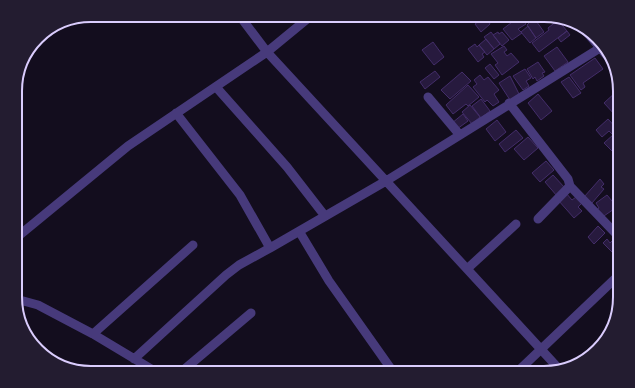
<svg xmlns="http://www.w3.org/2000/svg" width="635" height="388" font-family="'Archivo Narrow',sans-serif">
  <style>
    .building { fill: #271a3e; stroke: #432d69 }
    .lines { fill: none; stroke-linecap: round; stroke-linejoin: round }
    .minor { stroke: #473a7b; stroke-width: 9 }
    .tertiary { stroke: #473a7b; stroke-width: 10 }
    .rim { fill: none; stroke: #daccfd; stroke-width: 2 }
  </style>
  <rect width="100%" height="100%" fill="#130d1e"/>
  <path class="building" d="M478 15 494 16 488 20 490 24 481 32 475 24 479 21 476 16Z
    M522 15H538L528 22Z
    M520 16 526 24 518 29 522 33 512 40 503 29Z
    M534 18 544 32 536 38 527 25Z
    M558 20 567 31 539 52 532 43 549 30 548 28Z
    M528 26 536 38 530 43 521 32Z
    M567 31 570 35 561 42 558 38Z
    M491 32 500 44 494 49 484 37Z
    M498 32 499 34 502 32 509 40 502 46 493 35Z
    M486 39 494 49 487 55 479 45Z
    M433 42 444 57 434 65 422 50Z
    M475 44 477 47 479 45 485 52 482 54 484 57 478 62 468 49Z
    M504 46 507 50 504 52 507 56 511 53 519 62 502 75 495 65 498 63 491 54Z
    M557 47 568 62 555 71 544 56Z
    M595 58 603 69 583 83 585 87 581 90 570 75Z
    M538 62 545 72 542 73 544 76 537 81 535 77 533 79 527 69Z
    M490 64 499 75 494 79 485 68Z
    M525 69 531 78 526 81 529 86 523 90 513 76Z
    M435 71 440 77 425 89 420 82Z
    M462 72 471 81 450 99 441 90Z
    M480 75 484 80 488 77 499 90 494 94 499 102 493 106 487 100 485 102 473 87 477 84 474 80Z
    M510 76 519 94 510 100 499 83Z
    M569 77 581 93 573 98 561 82Z
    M468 85 479 97 468 106 466 104 453 114 446 105Z
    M617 91 620 94V113L616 116 604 103Z
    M538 94 552 111 541 120 528 103Z
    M481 99 490 111 481 118 472 106Z
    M470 105 480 117 472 124 462 112Z
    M463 114 468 121 457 129 452 123Z
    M620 114V127L613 121Z
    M608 119 618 130 613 135 609 131 602 137 596 130Z
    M497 120 506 132 495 141 486 129Z
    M516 130 523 138 505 152 499 144Z
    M614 134 616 136 619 134 620 136V147L614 153 604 143Z
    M528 137 538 148 524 160 514 149Z
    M546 161 554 170 540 182 532 173Z
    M553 175 565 188 557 196 545 182Z
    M600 179 604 184 601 187 604 189 592 203 584 197Z
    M566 193 572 200 576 197 582 203 578 207 582 211 574 218 558 200Z
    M607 195 617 207 601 218 596 210 599 208 596 203Z
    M598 226 605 233 594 244 588 237Z
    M615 238 620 243V260L603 243 607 239 610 243Z"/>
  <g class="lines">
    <path class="minor" d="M239 15 267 52 386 181 600 48
      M216 87 287 167 325 216
      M428 97 459 134
      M509 103 568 179 570 186 620 238
      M176 113 240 195 270 248 386 181 560 370
      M538 219 570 186
      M299 231 329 281 394 373
      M16 238 128 146 267 52 312 15
      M467 269 516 224
      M16 299 38 305 93 334 158 373
      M93 334 193 245
      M134 359 226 275 239 265 270 248
      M180 373 251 313
      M516 373 620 274"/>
    <path class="tertiary" d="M582 26 613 62"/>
  </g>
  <path d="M0 0H635V388H0ZM91 22H544A69 69 0 0 1 613 91V297A69 69 0 0 1 544 366H91A69 69 0 0 1 22 297V91A69 69 0 0 1 91 22Z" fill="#231c30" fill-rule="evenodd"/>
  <path class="rim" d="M91 22H544A69 69 0 0 1 613 91V297A69 69 0 0 1 544 366H91A69 69 0 0 1 22 297V91A69 69 0 0 1 91 22Z"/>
</svg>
